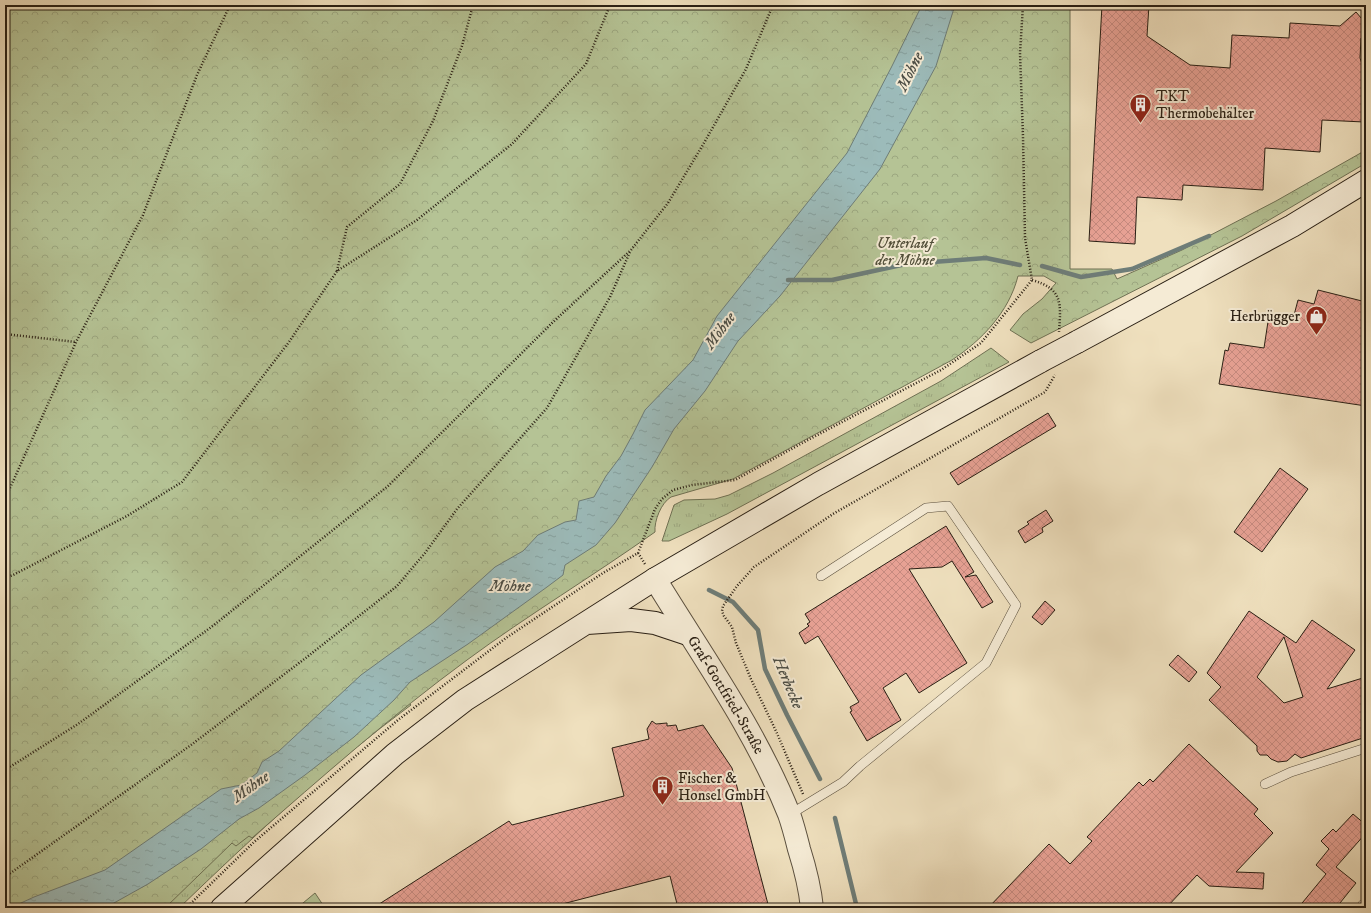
<svg xmlns="http://www.w3.org/2000/svg" width="1371" height="913" font-family="'IM FELL DW Pica',serif">
  <style>
    .grass { fill: url(#grass-tufts); stroke: #6f7154 }
    .forest { fill: url(#forest-crowns); stroke: #6f7154 }
    .water { fill: url(#water-ripples); stroke: #6e7d78 }
    .lines { fill: none; stroke-linecap: round; stroke-linejoin: round }
    .stream { stroke: #6e7d78; stroke-width: 4.5 }
    .building { fill: url(#building-cross-hatch); stroke: #291f14; fill-rule: evenodd }
    .service-casing { stroke: #5a4f3e; stroke-width: 10 }
    .minor-casing { stroke: #5a4f3e; stroke-width: 18 }
    .tertiary-casing { stroke: #5a4f3e; stroke-width: 24 }
    .secondary-casing { stroke: #291f14; stroke-width: 24 }
    .path { stroke: #291f14; stroke-width: 2.5; stroke-dasharray: 1 2; stroke-linecap: butt }
    .service { stroke: #f5ebd5; stroke-width: 9 }
    .minor { stroke: #f5ebd5; stroke-width: 17 }
    .tertiary { stroke: #f5ebd5; stroke-width: 22 }
    .secondary { stroke: #f5ebd5; stroke-width: 22 }
    .secondary-bridge-casing { stroke: #291f14; stroke-width: 24; stroke-linecap: butt }
    .secondary-bridge { stroke: #f5ebd5; stroke-width: 22 }
    .labels { text-anchor: middle; stroke-width: 4; stroke-linejoin: round; paint-order: stroke }
    .poi-label { font-size: 15px; fill: #291f14; stroke: #f5ebd5; text-anchor: start }
    .park-label { font-size: 15px; font-style: italic; fill: #53503b; stroke: #f5ebd5 }
    .street-label { font-size: 15px; fill: #291f14; stroke: #f5ebd5 }
    .water-label { font-size: 16px; font-style: italic; fill: #4c4e46; stroke: #f5ebd5 }
  </style>
  <defs>
    <pattern id="grass-tufts" width="24" height="20" patternUnits="userSpaceOnUse"><rect width="24" height="20" fill="#b5c395"/><path d="M3 7l-1-3M5 7V3M7 7l1-3M15 17l-1-3M17 17v-4M19 17l1-3" fill="none" stroke="#9ca780"/></pattern>
    <pattern id="forest-crowns" width="20" height="18" patternUnits="userSpaceOnUse"><rect width="20" height="18" fill="#b5c395"/><path d="M2 6a3 3 0 1 1 6 0M12 15a3 3 0 1 1 6 0" fill="none" stroke="#9ca780"/></pattern>
    <pattern id="water-ripples" width="26" height="14" patternUnits="userSpaceOnUse"><rect width="26" height="14" fill="#9cbbba"/><path d="M2 4q2-2 4 0t4 0M15 11q2-2 4 0t4 0" fill="none" stroke="#86a09f"/></pattern>
    <pattern id="building-cross-hatch" width="8" height="8" patternUnits="userSpaceOnUse"><rect width="8" height="8" fill="#e7a194"/><path d="M0 0l8 8M0 8l8-8" fill="none" stroke="#c68a7f"/></pattern>
  </defs>
  <rect width="100%" height="100%" fill="#efe0be"/>
  <filter id="stains"><feTurbulence type="fractalNoise" baseFrequency=".005" numOctaves="4"/><feColorMatrix values="0 0 0 0 .2 0 0 0 0 .09 0 0 0 0 .02 0 0 0 .5 -.17"/></filter>
  <radialGradient id="worn" r=".72"><stop offset=".6" stop-color="#630" stop-opacity="0"/><stop offset="1" stop-color="#630" stop-opacity=".3"/></radialGradient>
  <path class="grass" d="M991 348 1009 362 727 514 669 541H662L674 505 684 500 715 499 729 495 773 473 941 381Z
    M403 696 411 705C328 766 253 837 179 908H111Z
    M315 893 325 908H297Z"/>
  <path class="forest" d="M5 5H1070V269H1112L1117 279 1182 250 1276 201 1366 150V163L1242 236 1031 343 1010 330 1023 314 1042 299 1056 283 1044 276H1018C1009 312 982 340 952 360L733 479 671 497C661 503 654 521 655 532 593 576 528 615 467 660 392 715 322 777 252 838L249 836 236 846 232 843 165 908H5Z"/>
  <path class="water" d="M922 5H955L936 66 880 169 780 296 738 341 705 391 674 429 652 467 615 523 596 545 565 565 563 575 547 587 468 644 410 682 394 700 354 737 305 775 259 808 239 819 201 849 148 884 105 908H10L34 897 105 870 221 789 241 785 257 773 262 762 279 751 361 675 434 622 495 567 523 551 538 535 565 522 576 520 579 501 594 497 606 476 621 456 633 434 645 410 693 360 717 316 847 153 892 66Z"/>
  <g class="lines">
    <path class="stream" d="M1042 266 1081 277 1132 269 1209 236
      M788 280H832L906 264 986 258 1020 265
      M709 590 733 602 758 630 765 669 787 715 820 779
      M835 818 857 908"/>
  </g>
  <path class="building" d="M1102 5H1149L1147 36 1190 65 1230 68 1232 35 1289 38 1290 23 1340 26 1356 12 1362 19V23L1366 26V36L1361 38 1360 58 1364 70 1366 89 1364 122 1322 120 1320 152 1265 148 1263 190 1183 185 1182 200 1137 197 1135 244 1089 241Z
    M1318 290 1366 302V406L1219 384 1225 350 1228 351 1230 343 1264 348 1269 315 1293 319 1298 300 1314 304Z
    M1048 413 1056 426 958 485 950 473Z
    M1280 468 1308 489 1262 552 1234 532Z
    M1046 510 1053 521 1042 528 1043 532 1025 543 1018 531 1029 524 1027 522Z
    M946 526 974 572 965 577 976 575 993 602 982 608 952 561 942 567 909 569 967 663 919 693 906 673 883 688 901 720 867 741 850 712 852 711 850 707 859 702 818 636 805 644 799 633 809 626 807 624 810 622 805 614Z
    M1045 601 1055 610 1042 625 1032 617Z
    M1249 611 1296 643 1312 620 1355 650 1327 689 1366 677V737L1301 758 1295 754 1287 761 1278 762 1271 759 1267 755H1260L1257 751V746L1209 700 1221 687 1207 673ZM1284 637 1303 697 1284 703 1257 677Z
    M1178 655 1197 672 1189 682 1169 665Z
    M652 721 656 724 667 723V726L676 725 678 731 703 725 732 768 769 908H678L670 876 547 908H373L509 821 512 825 624 796 612 748 649 739 647 729Z
    M1189 744 1258 809 1254 814 1273 833 1236 872 1264 873 1263 889 1209 886 1197 875 1166 908H988L1049 844 1070 864 1092 841 1087 837 1139 782 1143 786 1150 779 1153 782Z
    M1353 814 1366 825V833L1336 867 1356 883 1336 908H1298L1326 874 1316 865 1329 849 1321 841 1333 829 1336 832Z"/>
  <g class="lines">
    <defs>
      <path id="service" d="M1265 784 1291 772 1366 748
        M789 815 843 782 860 766 986 663 1016 605 948 506 926 508 821 576"/>
      <path id="minor" d="M1365 908 1366 907"/>
      <g id="tertiary">
        <path id="s1" d="M655 579C702 656 755 729 789 814 793 825 796 837 799 849 805 868 810 888 812 908"/>
      </g>
      <path id="secondary" d="M1077 342 1292 226 1366 181
        M587 623 631 620 655 623 688 634
        M222 908 395 754 465 700 655 579 818 484 1041 361"/>
    </defs>
    <use href="#service" class="service-casing"/>
    <use href="#minor" class="minor-casing"/>
    <use href="#tertiary" class="tertiary-casing"/>
    <use href="#secondary" class="secondary-casing"/>
    <path class="path" d="M337 271 347 227 400 184 433 121 462 46 473 5
      M1032 280C1063 289 1061 303 1059 332
      M5 334 76 342
      M5 499 76 342 143 215 197 75 230 5
      M638 553 645 564
      M5 578 13 575 127 516 182 482 289 342 337 271 417 220 512 144 586 64 610 5
      M5 770 78 724 214 625 388 486 552 323 631 250 668 203 704 143 746 69 773 5
      M803 794 776 731 751 679 736 643 732 627 724 616 722 611 723 606 737 586 754 567 833 514 1045 392 1055 375
      M5 877 191 745 307 657 397 586 425 553 457 509 547 408 610 297 630 252
      M186 908 254 842 398 720 506 638 603 573 638 553 655 509 662 499 673 490 692 485 735 480 806 441 941 370 981 343 1032 280 1025 238 1023 137 1020 53 1023 5"/>
    <use href="#service" class="service"/>
    <use href="#minor" class="minor"/>
    <use href="#tertiary" class="tertiary"/>
    <use href="#secondary" class="secondary"/>
    <defs>
      <path id="secondary-bridge" d="M1041 361 1077 342"/>
    </defs>
    <use href="#secondary-bridge" class="secondary-bridge-casing"/>
    <use href="#secondary-bridge" class="secondary-bridge"/>
  </g>
  <defs>
    <symbol id="building-pin" viewBox="-11 -11 22 30"><path d="M0 17L-7.5 6A9.5 9.5 0 1 1 7.5 6Z" fill="#8f2418" stroke="#f5ebd5"/><path d="M-4-6H4V6H1V3H-1V6H-4ZM-2.5-4.3h1.7v1.8h-1.7ZM.8-4.3h1.7v1.8H.8ZM-2.5-1h1.7V.8h-1.7ZM.8-1h1.7V.8H.8Z" fill="#fff"/></symbol>
    <symbol id="shop-pin" viewBox="-11 -11 22 30"><path d="M0 17L-7.5 6A9.5 9.5 0 1 1 7.5 6Z" fill="#8f2418" stroke="#f5ebd5"/><path d="M-5-2.5h2.3a2.7 3.5 0 0 1 5.4 0H5L5.5 6h-11ZM-1.5-2.5h3a1.5 2.3 0 0 0-3 0Z" fill="#fff"/></symbol>
  </defs>
  <g fill-rule="evenodd">
    <use href="#building-pin" x="1128" y="92" width="25" height="34"/>
    <use href="#shop-pin" x="1304" y="304" width="25" height="34"/>
    <use href="#building-pin" x="650" y="774" width="25" height="34"/>
  </g>
  <g class="labels">
    <g class="poi-label">
      <text x="1156" y="101">TKT<tspan x="1156" dy="17">Thermobehälter</tspan></text>
      <text x="1300" y="321" text-anchor="end">Herbrügger</text>
      <text x="678" y="783">Fischer &amp;<tspan x="678" dy="17">Honsel GmbH</tspan></text>
    </g>
    <g class="park-label">
      <text x="905" y="248">Unterlauf<tspan x="905" dy="17">der Möhne</tspan></text>
    </g>
    <g class="street-label">
      <text dy="5" stroke="none"><textPath href="#s1" startOffset="136">Graf-Gottfried-Straße</textPath></text>
    </g>
    <g class="water-label">
      <text transform="translate(909 71) rotate(-64)" y="6">Möhne</text>
      <text transform="translate(719 330) rotate(-54)" y="6">Möhne</text>
      <text x="510" y="591">Möhne</text>
      <text transform="translate(789 682) rotate(67)" y="6">Herbecke</text>
      <text transform="translate(250 786) rotate(-36)" y="6">Möhne</text>
    </g>
  </g>
  <rect width="1371" height="913" fill="none" stroke="#efe0be" stroke-width="20"/>
  <rect x="6" y="6" width="1359" height="901" fill="none" stroke="#291f14" stroke-width="2"/>
  <rect x="10" y="10" width="1351" height="893" fill="none" stroke="#291f14"/>
  <rect width="100%" height="100%" filter="url(#stains)"/>
  <rect width="100%" height="100%" fill="url(#worn)"/>
</svg>
